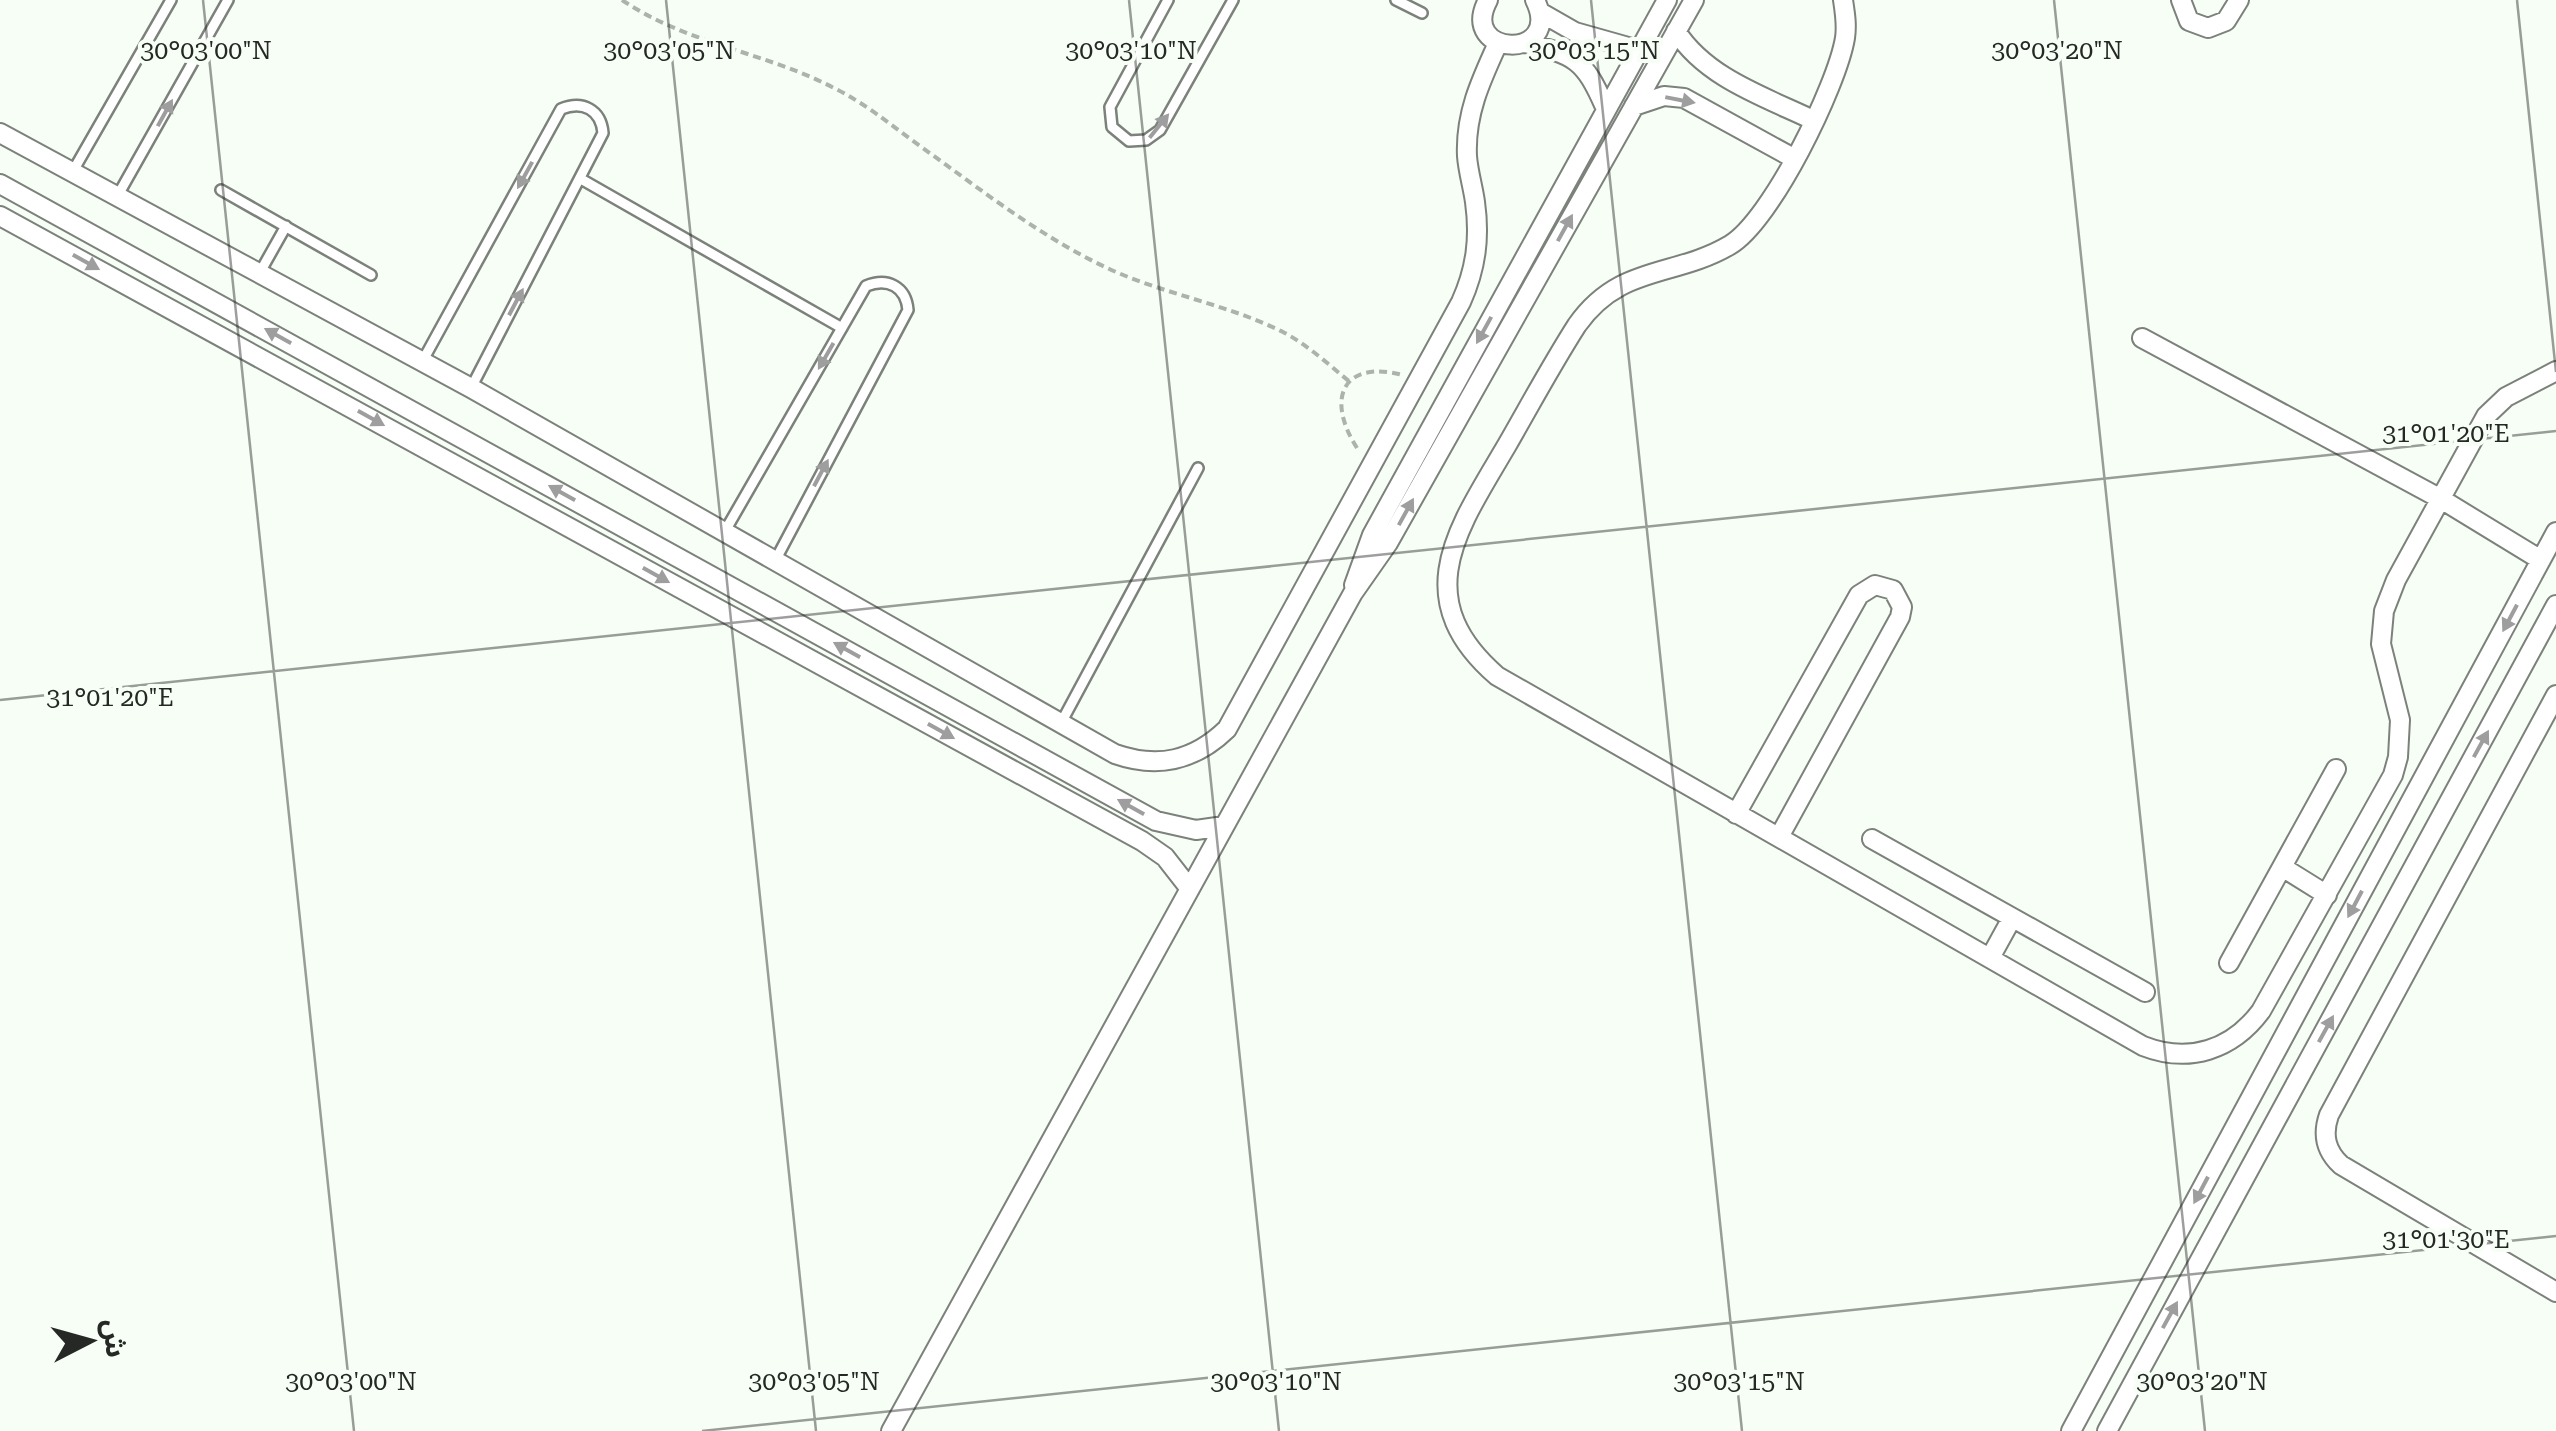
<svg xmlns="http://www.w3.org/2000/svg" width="2556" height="1431" font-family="'Roboto Serif','Noto Sans Arabic',serif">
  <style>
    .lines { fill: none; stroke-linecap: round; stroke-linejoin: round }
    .service-casing { stroke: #7c827b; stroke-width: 14 }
    .minor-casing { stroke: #7c827b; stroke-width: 22 }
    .path { stroke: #acb2ac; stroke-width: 4; stroke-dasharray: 8 5; stroke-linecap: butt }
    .service { stroke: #fff; stroke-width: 9 }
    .minor { stroke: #fff; stroke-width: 18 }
    .oneway { fill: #9d9e9d }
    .ticks { fill: none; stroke: #252825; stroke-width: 2.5; stroke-opacity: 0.45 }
    .ticks-label { font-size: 25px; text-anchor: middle; fill: #252825; stroke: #f6fef5; stroke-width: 8; stroke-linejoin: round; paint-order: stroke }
  </style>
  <rect width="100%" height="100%" fill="#f6fef5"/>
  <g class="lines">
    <defs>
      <path id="service" d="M1168 0 1110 107 1112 127 1129 141 1146 140 1160 130 1233 0
        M1396 0 1422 13
        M73 171 171 0
        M581 179 842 328
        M221 190 371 275
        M118 195 228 0
        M259 274 286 226
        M422 362 561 109C583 100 601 110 603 133L471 388
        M725 531 866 286C888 277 906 287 908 310L776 559
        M1061 723 1198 468"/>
      <path id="minor" d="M1488 0C1457 58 1565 61 1535 0
        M1843 0C1845 13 1847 25 1845 38 1837 86 1771 221 1730 245 1674 278 1620 264 1577 325 1552 364 1530 405 1507 445 1459 527 1406 597 1497 676L2143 1046C2189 1064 2232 1050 2261 1011L2393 775 2398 757 2400 720 2381 644 2384 611 2396 580 2486 416 2506 397 2556 371
        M2181 0 2189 21 2208 28 2226 21 2239 0
        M1540 12 1575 32 1646 52
        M1676 31C1706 78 1765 97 1813 120
        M1525 43C1575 55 1584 59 1605 107
        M1634 106 1664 96 1684 98 1795 159
        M0 133 471 388 1115 754C1158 769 1194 761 1227 729L1461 302C1476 269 1480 238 1475 202 1473 187 1468 171 1467 156 1465 114 1481 80 1498 43
        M0 184 1156 821 1196 830 1224 826
        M0 216 1142 841 1165 857 1190 889
        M2142 338 2441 499 2541 560
        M1354 585 1372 535 1667 0
        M2556 695 2329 1115C2322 1135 2326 1151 2341 1165L2556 1292
        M1736 814 1859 595 1875 585 1893 590 1902 607 1900 617 1779 837
        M1872 839 2145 992
        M2282 867 2327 895
        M1990 958 2012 918
        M2229 963 2336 769
        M891 1431 1353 593 1388 543 1694 0
        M2071 1431 2556 532
        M2107 1431 2556 605"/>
    </defs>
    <use href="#service" class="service-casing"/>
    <use href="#minor" class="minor-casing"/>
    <path class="path" d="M622 0C687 44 764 52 832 87 865 103 891 125 920 146 980 189 1038 235 1105 267 1162 294 1227 304 1283 332 1308 345 1329 365 1350 382
      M1357 448C1326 400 1341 359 1403 375"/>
    <use href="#service" class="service"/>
    <use href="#minor" class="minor"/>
  </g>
  <defs><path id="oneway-solid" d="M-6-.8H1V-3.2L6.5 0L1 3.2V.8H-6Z" transform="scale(2.5)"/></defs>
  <g class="oneway">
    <use href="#oneway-solid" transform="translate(1680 100) rotate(11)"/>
    <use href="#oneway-solid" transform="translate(165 113) rotate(-61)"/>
    <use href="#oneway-solid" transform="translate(1159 126) rotate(-51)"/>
    <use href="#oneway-solid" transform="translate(525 175) rotate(119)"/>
    <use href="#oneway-solid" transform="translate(1565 228) rotate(-61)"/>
    <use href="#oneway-solid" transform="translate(86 262) rotate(29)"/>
    <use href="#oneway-solid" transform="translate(516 302) rotate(-62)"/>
    <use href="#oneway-solid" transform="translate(1484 330) rotate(119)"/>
    <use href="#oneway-solid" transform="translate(278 336) rotate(-151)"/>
    <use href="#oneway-solid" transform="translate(826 356) rotate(120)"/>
    <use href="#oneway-solid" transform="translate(371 418) rotate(29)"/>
    <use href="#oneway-solid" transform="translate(821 473) rotate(-62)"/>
    <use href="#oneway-solid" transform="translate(562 493) rotate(-151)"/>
    <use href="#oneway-solid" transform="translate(1406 512) rotate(-61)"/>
    <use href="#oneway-solid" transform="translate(656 575) rotate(29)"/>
    <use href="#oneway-solid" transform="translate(2510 618) rotate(118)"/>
    <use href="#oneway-solid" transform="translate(847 650) rotate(-151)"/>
    <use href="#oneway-solid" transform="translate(941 731) rotate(29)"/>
    <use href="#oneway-solid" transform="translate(2481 744) rotate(-61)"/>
    <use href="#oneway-solid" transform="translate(1131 807) rotate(-151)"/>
    <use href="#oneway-solid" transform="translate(2355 904) rotate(118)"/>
    <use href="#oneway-solid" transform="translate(2326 1029) rotate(-61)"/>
    <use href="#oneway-solid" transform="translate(2201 1190) rotate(118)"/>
    <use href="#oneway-solid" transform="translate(2170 1315) rotate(-61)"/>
  </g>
  <path class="ticks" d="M203 0 354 1431M666 0 816 1431M1129 0 1279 1431M1591 0 1742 1431M2054 0 2205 1431M2517 0 2556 372M0 700 2556 431M702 1431 2556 1236"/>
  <g class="ticks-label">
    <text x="206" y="59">30°03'00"N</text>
    <text x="669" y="59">30°03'05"N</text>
    <text x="1131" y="59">30°03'10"N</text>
    <text x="1594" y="59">30°03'15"N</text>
    <text x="2057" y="59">30°03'20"N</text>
    <text x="2446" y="442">31°01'20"E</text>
    <text x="110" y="706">31°01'20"E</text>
    <text x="2446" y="1248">31°01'30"E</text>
    <text x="351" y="1390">30°03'00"N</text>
    <text x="814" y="1390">30°03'05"N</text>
    <text x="1276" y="1390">30°03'10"N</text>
    <text x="1739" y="1390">30°03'15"N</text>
    <text x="2202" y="1390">30°03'20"N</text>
  </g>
  <g transform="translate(90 1341) rotate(84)" stroke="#f6fef5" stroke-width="8" paint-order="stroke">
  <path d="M0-8L18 38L0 25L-18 38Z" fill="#252825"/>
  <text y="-15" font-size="28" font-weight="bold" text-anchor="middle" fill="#252825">ش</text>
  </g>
</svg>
